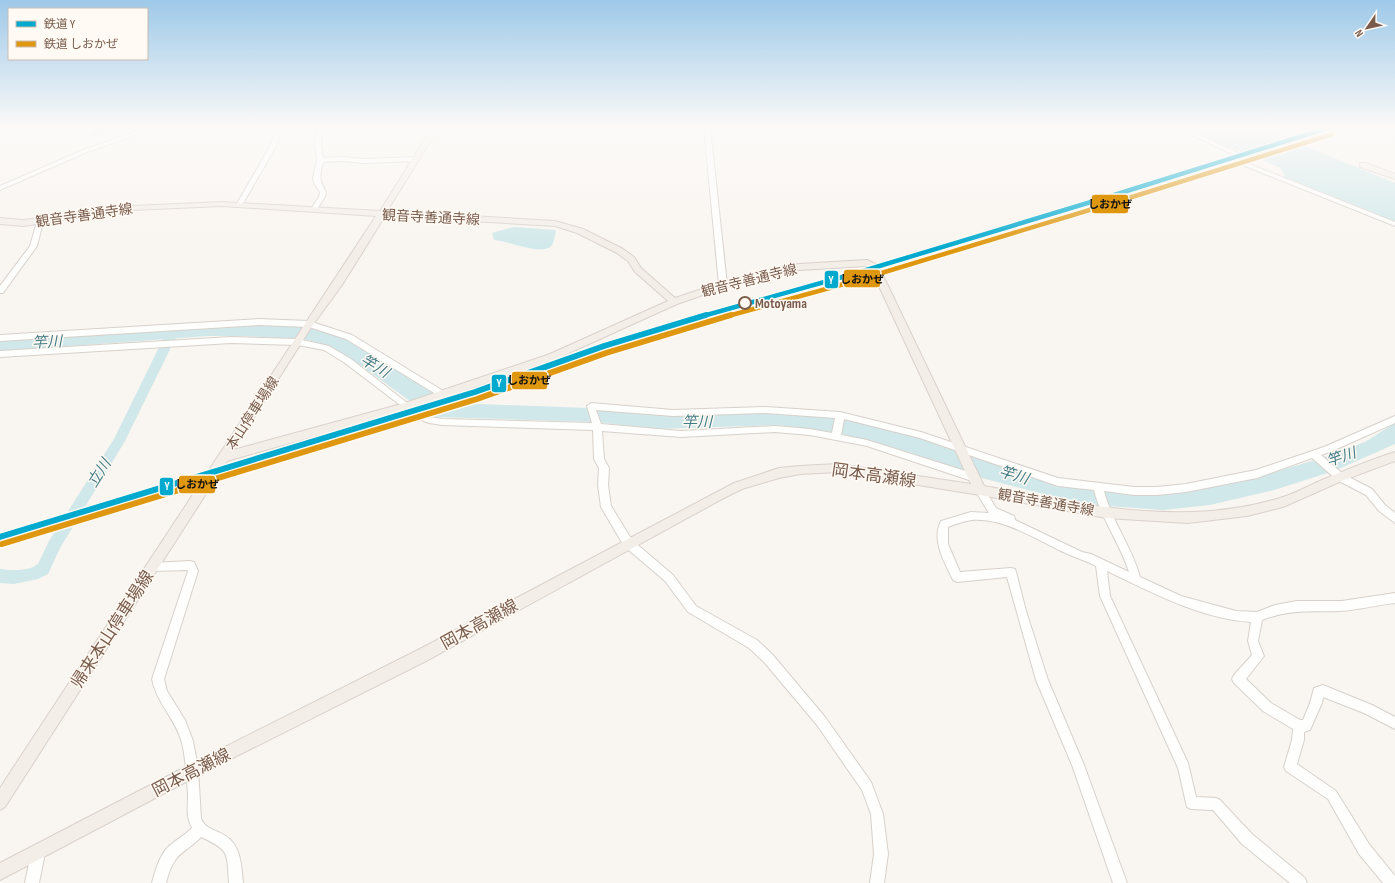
<svg xmlns="http://www.w3.org/2000/svg" width="1395" height="883" font-family="'Sofia Sans Condensed','Noto Sans JP',sans-serif">
  <style>
    .education { fill: #f6eef6 }
    .water { fill: #d0e8ea }
    .lines { fill: none; stroke-linecap: round; stroke-linejoin: round }
    .river { fill: #d0e8ea; fill-rule: evenodd }
    .building { fill: #e6ded7; stroke: #e2d8d2 }
    .minor-casing { stroke: #d7d1cb; stroke-width: 2 }
    .major-casing { stroke: #dad1cc; stroke-width: 2 }
    .minor { fill: #fefefd; fill-rule: evenodd }
    .major { fill: #f3eee8; fill-rule: evenodd }
    .rail-far1-casing { stroke: #e6e3e7; stroke-width: 2.5 }
    .rail-casing { stroke: #e6e3e7; stroke-width: 3.5 }
    .rail-far1 { stroke: #fffaf3; stroke-width: 1.5; stroke-dasharray: 4.5; stroke-linecap: butt }
    .rail { stroke: #fffaf3; stroke-width: 2; stroke-dasharray: 6; stroke-linecap: butt }
    .rail-1-far1-casing { stroke: #fffaf3; stroke-width: 7 }
    .rail-1-casing { stroke: #fffaf3; stroke-width: 9 }
    .rail-2-far1-casing { stroke: #fffaf3; stroke-width: 7 }
    .rail-2-casing { stroke: #fffaf3; stroke-width: 9 }
    .rail-1-far1 { stroke: #00a9ce; stroke-width: 4.5 }
    .rail-1 { stroke: #00a9ce; stroke-width: 6 }
    .rail-2-far1 { stroke: #de970f; stroke-width: 4.5 }
    .rail-2 { stroke: #de970f; stroke-width: 6 }
    .stop-dot { fill: #fffaf3; stroke: #7a5c4d; stroke-width: 2 }
    .labels { text-anchor: middle; stroke-width: 3; stroke-linejoin: round; paint-order: stroke }
    .street-label { font-size: 14px; fill: #7a5c4d; stroke: #fffaf3 }
    .stop-label { font-size: 14px; font-weight: bold; fill: #7a5c4d; stroke: #fffaf3; text-anchor: start }
    .water-label { font-size: 15px; font-style: italic; fill: #437c86; stroke: #fffaf3 }
    .near-street-label { font-size: 17px; fill: #7a5c4d; stroke: #fffaf3 }
    .line-badge { stroke: #fffaf3; stroke-width: 1.5 }
    .badge-label { font-size: 11px; text-anchor: middle; font-weight: bold; fill: #fff }
    .pale-badge-label { font-size: 11px; text-anchor: middle; font-weight: bold; fill: #111 }
  </style>
  <rect width="100%" height="100%" fill="#f9f5f0"/>
  <path class="education" d="M86 127H144L145 128 126 134 116 133 102 135 85 141Z"/>
  <path class="water" d="M1182 127H1269L1300 144 1395 183V221L1285 177 1281 168 1233 148 1221 146Z
    M514 227 556 230C555 235 554 242 552 245 544 257 506 240 494 240L492 233Z
    M259 324 315 328 347 339 450 403 588 408 675 415 754 412 842 418 907 433 1056 483 1160 494 1200 490 1262 476 1325 457 1365 442 1395 423V444L1334 471 1274 490 1210 505 1163 510 1095 505 1055 497 978 477 889 446 838 433 779 425 655 429 597 422 436 417 425 412 374 375 334 348 308 340 245 336H208L0 351V340Z"/>
  <g class="lines">
    <path class="river" d="M172 329 176 330 178 333 125 441 60 548 48 574 38 579 14 584 0 583V569C11 570 28 572 38 564L49 541 114 439 166 333 168 330Z"/>
  </g>
  <path class="building" d="M92 127H105V133L92 136Z"/>
  <g class="lines">
    <defs>
      <path id="minor" d="M149 127H158L87 152 0 190V186L83 150Z
        M278 127H284L274 150 242 205 239 207 237 206 236 205 268 150Z
        M318 127H324L321 142 323 158 342 157 364 159 417 157 420 159 417 161 364 163 342 161 323 162C320 176 318 179 326 192L325 197 316 210H312L311 209 319 197 320 192 314 183 313 178 317 160 315 142Z
        M704 127H710L727 285 723 287 719 285Z
        M1174 127H1182L1251 159 1246 160Z
        M1235 160H1239L1395 222V226L1235 162Z
        M40 220 43 222 37 246 3 293H0V286L30 246 37 222Z
        M259 319 309 321 352 335 445 392 446 394 442 397 439 396 346 339 309 327 259 325 0 341V335Z
        M231 337 298 339 329 346 351 359 411 406 407 409 404 408 345 363 324 350 298 345 231 343 0 357V351Z
        M591 403 673 410 766 407 840 412 921 432 1058 478 1134 487H1157L1186 484 1256 470 1324 447 1395 416V423L1330 452 1321 455 1343 474 1372 489 1385 505 1395 513V523L1379 511 1366 495 1337 480 1312 458 1257 478 1186 492 1157 495H1134L1104 491C1112 522 1132 547 1140 577L1181 596 1236 611 1257 612 1275 605 1297 601H1342L1395 593V603C1377 605 1358 610 1340 611 1311 612 1290 609 1262 620L1258 641 1264 656 1246 679 1271 703 1300 720H1303L1310 703 1314 688 1323 685 1372 705 1395 717V729L1364 713 1323 697 1322 703 1310 730 1304 732V740L1297 764 1336 791 1369 844 1395 876V883H1383L1359 854 1328 799 1286 771 1284 767 1292 740 1293 729 1263 711 1234 683 1232 679 1234 675 1252 655 1248 641 1251 622C1201 619 1151 592 1107 571L1110 596 1188 763 1196 797 1216 798 1220 800 1252 834 1305 878 1307 883H1290L1242 844 1213 810 1191 809 1187 807 1178 768 1100 596 1096 566C1084 560 1071 556 1059 550 1032 537 1003 518 972 520 964 521 956 524 948 527V544L960 572 1011 568 1015 569 1016 572 1026 611 1048 680 1084 765 1127 883H1113L1072 765 1036 680 1007 577 957 582 953 580C945 563 931 541 941 521L971 512 989 513 975 490 977 487H983L996 508 1014 516 1015 520 1082 552 1091 554 1129 572C1120 543 1101 519 1094 490L1058 486 920 438 844 419 841 435 867 440 975 474 977 477 975 480 972 481 867 446 810 435 775 432 681 437 602 431 604 459 609 468 608 485 611 506 632 540 673 575 696 606 757 640 772 654 825 717 871 782 883 814 888 854 884 883H870L874 854 871 814 862 790 817 725 764 662 749 648 688 612 665 581 624 546 601 507 598 485 599 468 594 459 593 430 442 425 429 423 419 419 209 482 206 481 204 478 206 475 209 474 419 413 430 417 442 419 592 423 587 406ZM596 410 673 416 766 413 835 418 832 433 810 429 775 426 681 431 601 424Z
        M190 561 194 562 198 571 164 679 167 691 185 720 193 741 198 768 201 819C204 826 211 829 218 832 241 841 241 862 243 883H229C227 853 230 850 201 837 194 845 181 852 176 859 171 866 168 874 166 883H152C155 872 159 857 167 848 174 841 184 836 192 828 186 817 188 808 188 795 187 778 186 760 182 743 176 719 157 704 152 679L188 571 187 570 152 571 148 570 147 567 148 564 152 563Z
        M38 846 43 848 45 853 39 883H25L31 853 33 848Z"/>
      <path id="major" d="M426 127H434L433 137 387 211 555 221 583 229 623 249 634 257 641 268 675 298 720 283 780 267 799 264 867 260 878 265 984 486C1081 504 1182 528 1280 498 1294 494 1308 486 1322 480 1346 470 1370 460 1395 452V461L1344 480 1283 507 1247 516 1188 523 1106 518 980 495 838 472 800 474 779 478 742 489 722 499 428 660 197 776 0 880V863L187 766 418 650 734 483 779 468 800 466 838 464 971 484 871 269 866 266 799 270 780 273 726 287 677 304 558 358 411 409 227 461 5 807 0 810V788L376 216 222 206 110 211 71 219 23 226 0 224V218L23 220 71 215 110 207 222 202 380 211 420 147 425 137ZM385 216 555 226 577 233 617 253 628 261 635 272 668 301 550 354 405 403 233 450 312 326 342 285Z
        M1360 163H1366L1395 174V179L1360 167Z"/>
    </defs>
    <use href="#minor" class="minor-casing"/>
    <use href="#major" class="major-casing"/>
    <use href="#minor" class="minor"/>
    <use href="#major" class="major"/>
    <defs>
      <path id="rail-far1" d="M728 316 853 274"/>
      <path id="rail" d="M475 392 617 350 731 315"/>
    </defs>
    <use href="#rail-far1" class="rail-far1-casing"/>
    <use href="#rail" class="rail-casing"/>
    <use href="#rail-far1" class="rail-far1"/>
    <use href="#rail" class="rail"/>
    <defs>
      <path id="rail-1-far1" d="M703 316 853 274 1114 195 1331 127"/>
      <path id="rail-1" d="M0 537 475 392 604 346 706 315"/>
      <path id="rail-2-far1" d="M728 316 855 281 1116 202 1333 134"/>
      <path id="rail-2" d="M2 544 477 399 606 353 731 315"/>
    </defs>
    <use href="#rail-1-far1" class="rail-1-far1-casing"/>
    <use href="#rail-1" class="rail-1-casing"/>
    <use href="#rail-2-far1" class="rail-2-far1-casing"/>
    <use href="#rail-2" class="rail-2-casing"/>
    <use href="#rail-1-far1" class="rail-1-far1"/>
    <use href="#rail-1" class="rail-1"/>
    <use href="#rail-2-far1" class="rail-2-far1"/>
    <use href="#rail-2" class="rail-2"/>
  </g>
  <linearGradient id="sky" x2="0" y2="1"><stop stop-color="#9ec9e9"/><stop offset="0.51" stop-color="#fcfaf8"/><stop offset="1" stop-color="#fcfaf8" stop-opacity="0"/></linearGradient>
  <rect width="1395" height="251" fill="url(#sky)"/>
  <circle class="stop-dot" cx="745" cy="303" r="6"/>
  <g class="labels">
    <g class="street-label">
      <text transform="translate(84 215) rotate(-8)" y="5">観音寺善通寺線</text>
      <text transform="translate(431 217) rotate(3)" y="5">観音寺善通寺線</text>
      <text transform="translate(749 280) rotate(-14)" y="5">観音寺善通寺線</text>
      <text transform="translate(252 413) rotate(-57)" y="5">本山停車場線</text>
      <text transform="translate(1046 502) rotate(10)" y="5">観音寺善通寺線</text>
    </g>
    <g class="stop-label">
      <text x="755" y="308">Motoyama</text>
    </g>
    <g class="water-label">
      <text transform="translate(47 342) rotate(-3)" y="5">竿川</text>
      <text transform="translate(375 366) rotate(31)" y="5">竿川</text>
      <text x="697" y="427">竿川</text>
      <text transform="translate(1341 457) rotate(-19)" y="5">竿川</text>
      <text transform="translate(99 473) rotate(-58)" y="5">立川</text>
      <text transform="translate(1014 475) rotate(17)" y="5">竿川</text>
    </g>
    <g class="near-street-label">
      <text transform="translate(874 475) rotate(8)" y="6">岡本高瀬線</text>
      <text transform="translate(479 624) rotate(-29)" y="6">岡本高瀬線</text>
      <text transform="translate(112 629) rotate(-57)" y="6">帰来本山停車場線</text>
      <text transform="translate(191 772) rotate(-27)" y="6">岡本高瀬線</text>
    </g>
  </g>
  <g class="line-badge">
    <rect x="1091" y="194" width="38" height="20" rx="4" fill="#de970f"/>
    <rect x="843" y="269" width="38" height="19" rx="4" fill="#de970f"/>
    <rect x="824" y="270" width="15" height="19" rx="4" fill="#00a9ce"/>
    <rect x="511" y="371" width="37" height="19" rx="4" fill="#de970f"/>
    <rect x="491" y="374" width="16" height="19" rx="4" fill="#00a9ce"/>
    <rect x="178" y="475" width="38" height="19" rx="4" fill="#de970f"/>
    <rect x="159" y="477" width="15" height="19" rx="4" fill="#00a9ce"/>
  </g>
  <g class="badge-label">
    <text x="831" y="284">Y</text>
    <text x="499" y="387">Y</text>
    <text x="167" y="490">Y</text>
  </g>
  <g class="pale-badge-label">
    <text x="1110" y="208">しおかぜ</text>
    <text x="862" y="283">しおかぜ</text>
    <text x="529" y="384">しおかぜ</text>
    <text x="197" y="488">しおかぜ</text>
  </g>
  <rect x="8" y="8" width="140" height="52" fill="#fffaf3" stroke="#cabbb1"/>
  <rect x="16" y="21" width="20" height="6" fill="#00a9ce" stroke="#cabbb1"/>
  <text x="44" y="28" font-size="12" fill="#7a5c4d">鉄道 Y</text>
  <rect x="16" y="41" width="20" height="6" fill="#de970f" stroke="#cabbb1"/>
  <text x="44" y="48" font-size="12" fill="#7a5c4d">鉄道 しおかぜ</text>
  <g transform="translate(1367 28) rotate(236)" stroke="#fffaf3" stroke-width="3" paint-order="stroke">
  <path d="M0-3L7 15L0 10L-7 15Z" fill="#7a5c4d"/>
  <text y="-6" font-size="11" font-weight="bold" text-anchor="middle" fill="#7a5c4d">N</text>
  </g>
</svg>
